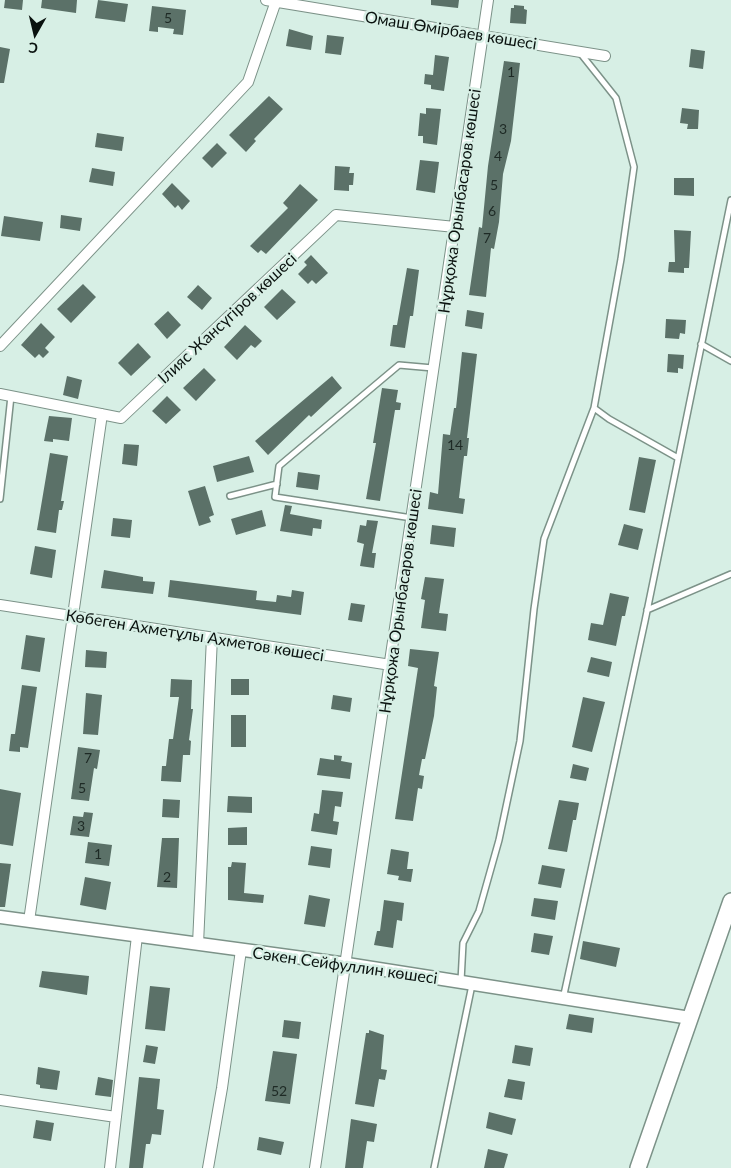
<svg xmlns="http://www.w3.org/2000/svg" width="731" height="1168" font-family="Lato,sans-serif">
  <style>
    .building { fill: #5b7168 }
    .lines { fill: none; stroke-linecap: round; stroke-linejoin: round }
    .service-casing { stroke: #7c9288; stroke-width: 8 }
    .minor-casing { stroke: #7c9288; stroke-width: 12 }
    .tertiary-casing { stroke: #7c9288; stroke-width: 15 }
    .primary-casing { stroke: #7c9288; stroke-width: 18 }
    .service { stroke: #fff; stroke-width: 5 }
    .minor { stroke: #fff; stroke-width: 10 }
    .tertiary { stroke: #fff; stroke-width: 12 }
    .primary { stroke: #fff; stroke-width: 15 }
    .labels { text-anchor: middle; stroke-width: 5; stroke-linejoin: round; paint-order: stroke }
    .number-label { font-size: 14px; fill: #1e2a25 }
    .street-label { font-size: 16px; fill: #0a120f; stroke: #d7efe5 }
  </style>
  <rect width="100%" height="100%" fill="#d7efe5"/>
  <path class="building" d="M5 0H23L22 10 4 8Z
    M42 0H77L76 13 41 8Z
    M98 0 128 4 125 22 95 18Z
    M431 0H459L458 8 431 5Z
    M514 5 524 6V9L527 10 526 24 510 23 511 8H514Z
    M152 6 186 10 183 35 173 34 174 29 158 27V32L149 31Z
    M289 29 313 36 311 50 286 46Z
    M327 35 344 37 341 55 325 53Z
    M0 47 10 49 4 83H0Z
    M691 49 705 51 703 69 689 67Z
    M435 55 449 57 444 91 431 89V85L424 84 425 74 433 75Z
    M504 61 520 63 511 141 503 174 499 222 494 249 491 248 486 297 469 295 479 227 482 228 488 166Z
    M269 96 283 109 254 139 256 141 246 152 229 135Z
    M426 108 441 109 437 145 423 143V136H418L420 113 426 114Z
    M682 108 699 110 698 129H687L688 124 680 123Z
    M97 133 124 137 122 151 95 147Z
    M217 143 227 153 212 168 202 158Z
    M420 160 439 162 435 193 416 190Z
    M335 166 350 167 349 173H354L353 185H349V191L334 190Z
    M92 168 115 172 113 186 89 182Z
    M674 178H694V196L674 195Z
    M172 183 190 201 182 210 178 205 175 208 162 194Z
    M300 184 318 200 266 254 261 250 258 253 250 246 288 208 283 203Z
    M61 215 82 218 80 231 60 228Z
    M4 216 43 222 40 241 1 236Z
    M674 230 691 231 689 268H684V273L668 272 669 262H675Z
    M311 255 328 273 316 284 312 280 308 284 298 274 307 265 304 262Z
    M407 268 419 270 413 316H410L405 348 390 346 393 325H397Z
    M83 284 96 297 71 323 57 309Z
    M198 285 212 298 202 310 187 297Z
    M282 289 296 302 277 320 264 307Z
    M467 310 484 313 482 329 465 326Z
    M168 311 181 325 167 339 154 324Z
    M666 319 686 320 685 334 680 333 679 339 665 338Z
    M41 323 55 337 45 348 49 352 43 358 39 354 35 358 21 345Z
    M245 325 262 341 255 348 251 345 237 360 224 347Z
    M138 343 151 357 131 376 118 363Z
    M462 352 477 354 467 438H469L467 456H464L459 498 465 499 463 514 428 509 430 492 438 494 443 434 450 435 454 408H456Z
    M668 354 684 355 683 369 678 368V373L667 372Z
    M204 368 216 380 196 401 183 388Z
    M67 376 82 380 78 399 63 395Z
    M332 376 342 388 311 417 309 415 268 455 255 441Z
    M382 388 398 390 396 402 401 403 400 410H395L380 501 366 499 376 443H373Z
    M167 396 181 410 166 424 152 411Z
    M49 416 72 418 69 441 53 439V442L44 441Z
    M124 444 139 445 137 466 122 464Z
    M50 453 68 456 61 501H64L62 510H59L56 533 37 530Z
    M249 456 254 472 217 482 213 466Z
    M639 457 656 460 645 513 629 510Z
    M298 472 320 475 318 490 296 487Z
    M205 486 214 515 209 517 211 522 199 526 188 491Z
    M285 505 292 506 290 514 322 520 321 529 313 528 312 536 280 531Z
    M262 510 266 526 236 535 231 519Z
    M113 518 132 520 130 538 111 536Z
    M367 520 378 521 372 553H376L374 568 360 566 364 544 357 542 360 525 366 526Z
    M624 524 643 529 638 550 618 545Z
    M432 525 456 528 454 547 430 544Z
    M35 546 56 550 52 578 30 574Z
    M104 570 143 577V581L155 582 153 594 101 588Z
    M425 577 444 579 439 613 448 614 446 631 421 628 425 600 421 599Z
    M170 580 257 591 256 600 276 602 277 595 291 597 292 590 304 592 301 615 168 597Z
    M610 593 629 597 625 616H622L616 646 588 640 591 623 603 625Z
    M351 603 365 605 362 622 348 620Z
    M26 635 45 638 40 672 21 669Z
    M410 649 439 652 434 686 437 687 434 716 425 759H422L419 775 424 776 422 789 418 788 413 821 395 819 418 668 408 666Z
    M86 650 107 652 106 668 85 667Z
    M591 657 612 662 609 677 587 672Z
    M171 679 192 680 191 709H193L189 740 191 741 190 755H183L181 782 161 781 162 766H166L169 739H173L179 697H170Z
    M231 679H249V695H231Z
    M22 685 37 687 28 748 20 747V752L9 751 11 734H15Z
    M86 693 102 695 98 735 83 734Z
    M333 695 352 698 350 712 331 709Z
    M583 697 605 702 592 752 572 747Z
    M231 715H246V747H231Z
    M78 747 100 750 97 769 94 768 89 801 71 799Z
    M334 755 342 756 341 761 352 763 350 779 317 775 320 758 334 760Z
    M573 764 589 768 586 781 570 778Z
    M0 789 21 793 13 846 0 844Z
    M322 790 343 792 341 807 335 806 333 821 339 822 337 835 311 831 314 813 319 814Z
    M228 796 252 797V813L227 812Z
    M163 799 180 800 179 818 162 817Z
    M559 800 579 803 576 820H573L567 852 548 849Z
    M84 812 93 813 89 837 70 835 73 816 83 817Z
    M247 827V845H228V828Z
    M162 838H179L177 888 157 887Z
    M88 842 112 845 109 866 85 863Z
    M311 846 332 849 330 868 308 865Z
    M391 849 409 852 407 869H413L411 882 398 880 399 876 387 874Z
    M232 862 246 863 244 893 264 895 263 903 228 900V867H231Z
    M0 863 11 864 5 907H0Z
    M542 865 565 869 561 888 538 884Z
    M85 877 111 882 106 910 80 905Z
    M309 895 330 899 325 927 304 924Z
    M534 898 558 901 555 920 531 916Z
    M384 900 404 903 402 921 397 920 393 948 374 945 377 931H380Z
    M534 933 553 936 549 955 531 952Z
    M583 941 620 948 616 967 580 959Z
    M42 971 89 976 87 995 39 987Z
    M150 986 170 988 165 1031 145 1029Z
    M569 1014 594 1018 592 1033 566 1029Z
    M284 1020 301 1022 299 1039 282 1037Z
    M369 1030 384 1035 381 1069 387 1070 385 1080 379 1079 374 1107 355 1104 366 1033H369Z
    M146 1045 158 1047 155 1064 143 1062Z
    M515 1045 533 1048 530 1066 512 1063Z
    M273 1051 297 1054 290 1104 265 1101Z
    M38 1067 60 1071 57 1090 40 1088V1085L36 1084Z
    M98 1077 113 1080 111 1097 95 1095Z
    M139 1077 160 1079 157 1109 164 1110 161 1135 152 1134 150 1144H146L143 1168H129Z
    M508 1079 525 1082 522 1100 504 1097Z
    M489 1112 516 1119 512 1135 486 1128Z
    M351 1119 377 1124 374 1142 367 1141 363 1168H345Z
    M36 1120 54 1123 51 1141 33 1138Z
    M259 1137 284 1142 281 1155 257 1150Z
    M488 1149 508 1154 504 1168H484Z"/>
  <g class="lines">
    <defs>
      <path id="service" d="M701 344 731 361
        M594 408 609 419 678 458
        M230 496 277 484
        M0 499 11 396
        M412 518 275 497 279 466 399 365 433 368
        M647 610 731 574
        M461 981 463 943 479 911 499 840 520 741 534 609 544 539 594 408 621 259 634 167 616 98 581 54
        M563 999 645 621 731 200
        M434 1168 472 985"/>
      <path id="minor" d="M266 0 605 56
        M0 346 248 82 276 1
        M0 394 121 418 336 215 455 227
        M0 605 391 665
        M29 921 102 414
        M198 944 212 637
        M0 1100 116 1117
        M110 1168 137 936
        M208 1168 222 1088 241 950
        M315 1168 488 0"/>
      <path id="tertiary" d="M0 917 347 964 690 1018"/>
      <path id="primary" d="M638 1168 731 901"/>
    </defs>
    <use href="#service" class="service-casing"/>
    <use href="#minor" class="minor-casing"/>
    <use href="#tertiary" class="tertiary-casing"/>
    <use href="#primary" class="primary-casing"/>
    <use href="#service" class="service"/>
    <use href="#minor" class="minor"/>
    <use href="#tertiary" class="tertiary"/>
    <use href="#primary" class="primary"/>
  </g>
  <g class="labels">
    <g class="number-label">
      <text x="168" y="23">5</text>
      <text x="511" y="77">1</text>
      <text x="503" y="134">3</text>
      <text x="498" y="161">4</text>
      <text x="494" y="190">5</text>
      <text x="492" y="216">6</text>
      <text x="487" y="243">7</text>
      <text x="455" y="450">14</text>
      <text x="88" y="763">7</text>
      <text x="82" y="793">5</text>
      <text x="81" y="831">3</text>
      <text x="98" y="859">1</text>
      <text x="167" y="882">2</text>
      <text x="279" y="1096">52</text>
    </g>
    <g class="street-label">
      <text transform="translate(451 30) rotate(9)" y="6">Омаш Өмірбаев көшесі</text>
      <text transform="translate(459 201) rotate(-82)" y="6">Нұрқожа Орынбасаров көшесі</text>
      <text transform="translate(227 318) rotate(-43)" y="6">Ілияс Жансүгіров көшесі</text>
      <text transform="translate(400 601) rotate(-82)" y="6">Нұрқожа Орынбасаров көшесі</text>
      <text transform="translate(195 635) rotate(9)" y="6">Көбеген Ахметұлы Ахметов көшесі</text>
      <text transform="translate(345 965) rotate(8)" y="6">Сәкен Сейфуллин көшесі</text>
    </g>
  </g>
  <g transform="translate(35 35) rotate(188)" stroke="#d7efe5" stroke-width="4" paint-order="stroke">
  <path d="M0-4L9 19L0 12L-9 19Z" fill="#0a120f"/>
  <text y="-8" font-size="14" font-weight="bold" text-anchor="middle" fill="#0a120f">С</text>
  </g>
</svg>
